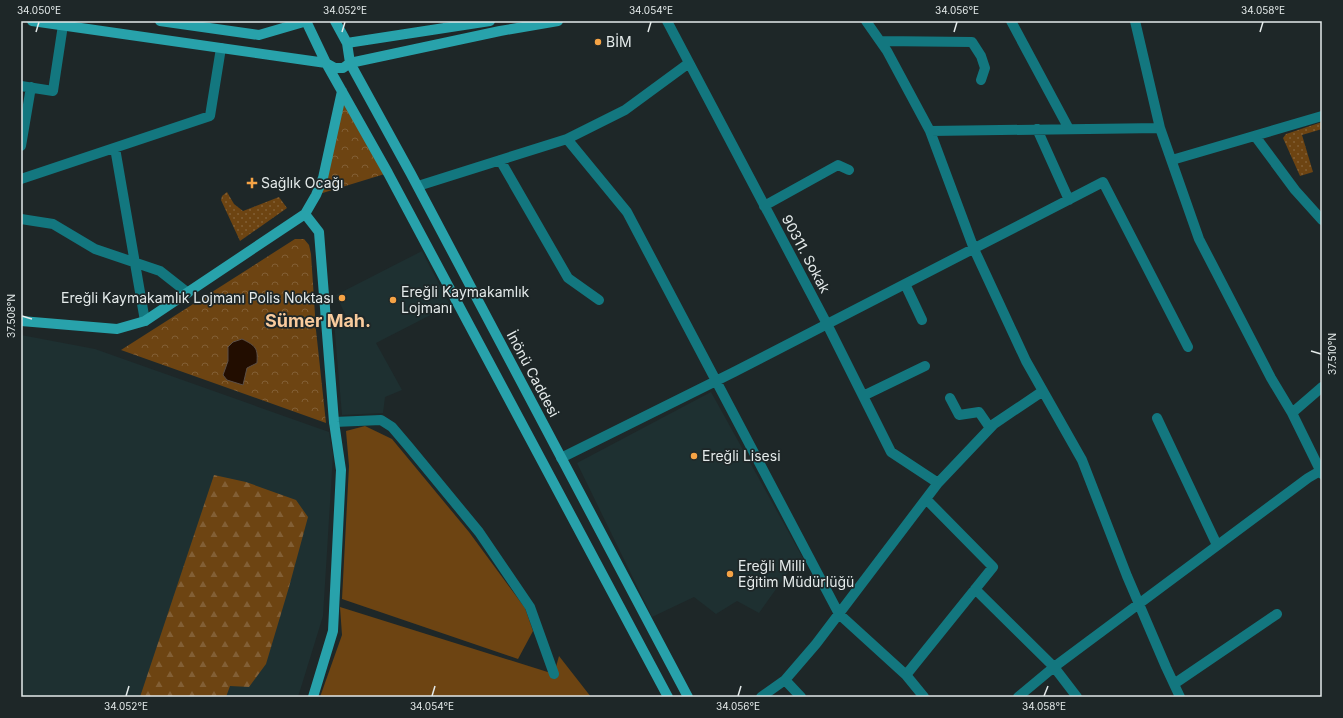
<svg xmlns="http://www.w3.org/2000/svg" width="1343" height="718" font-family="Inter,sans-serif">
  <style>
    .built { fill: #1e3031 }
    .grass { fill: url(#grass-dots) }
    .forest { fill: url(#forest-firs) }
    .park { fill: url(#park-crowns) }
    .garden { fill: #6d4412 }
    .water { fill: #220d00; stroke: #5c4f46 }
    .lines { fill: none; stroke-linecap: round; stroke-linejoin: round }
    .minor { stroke: #13777f; stroke-width: 10 }
    .secondary { stroke: #28a2ab; stroke-width: 10 }
    .ticks { fill: none; stroke: #e4eaea; stroke-width: 1.5 }
    .poi-dot { fill: #f5a345; stroke: #1e2728; stroke-width: 1.5 }
    .labels { text-anchor: middle; stroke-width: 3.5; stroke-linejoin: round; paint-order: stroke }
    .poi-label { font-size: 14px; fill: #e4eaea; stroke: #1e2728; text-anchor: start }
    .street-label { font-size: 14px; fill: #e4eaea; stroke: #1e2728 }
    .district-label { font-size: 18px; font-weight: bold; fill: #f9cb9d; stroke: #1e2728 }
    .neatline { fill: none; stroke: #e4eaea; stroke-width: 1.5 }
    .ticks-label { font-size: 10px; text-anchor: middle; fill: #e4eaea }
  </style>
  <defs>
    <pattern id="grass-dots" width="8" height="8" patternUnits="userSpaceOnUse"><rect width="8" height="8" fill="#6d4412"/><path d="M2 2h.1M6 6h.1" fill="none" stroke="#825f35" stroke-width="1.8" stroke-linecap="round"/></pattern>
    <pattern id="forest-firs" width="22" height="20" patternUnits="userSpaceOnUse"><rect width="22" height="20" fill="#6d4412"/><path d="M5 1l3.5 6h-7zM16 11l3.5 6h-7z" fill="#825f35"/></pattern>
    <pattern id="park-crowns" width="20" height="18" patternUnits="userSpaceOnUse"><rect width="20" height="18" fill="#6d4412"/><path d="M2 6a3 3 0 1 1 6 0M12 15a3 3 0 1 1 6 0" fill="none" stroke="#825f35"/></pattern>
  </defs>
  <rect width="100%" height="100%" fill="#1e2728"/>
  <path class="built" d="M422 251 450 305 376 343 402 390 385 397 383 413 342 415 334 322 346 316 336 295Z
    M21 335 95 349 329 432 333 455 323 616 298 697H21Z
    M711 392 804 560 791 568 759 613 737 601 716 614 694 597 652 617 577 463Z"/>
  <path class="grass" d="M1322 122V129L1302 135 1313 172 1300 176 1283 138 1286 134Z
    M227 192 234 204 243 211 279 197 287 208 240 241 221 200 222 196Z"/>
  <path class="forest" d="M214 475 246 482 296 500 308 517 289 587 266 664 249 687 230 686 226 697H140Z"/>
  <path class="park" d="M342 91 388 173 316 195Z
    M295 239H304L309 245 311 254 316 330 326 423 121 350Z"/>
  <path class="garden" d="M365 426 392 439 469 532 525 608 533 631 518 659 342 599 349 466 346 431Z
    M340 607 554 674 559 656 591 697H320L342 635Z"/>
  <path class="water" d="M242 339C256 346 258 348 257 363L247 368 243 385 227 380 223 375 228 361V347L233 342Z"/>
  <g class="lines">
    <path class="minor" d="M667 21 827 324 891 452 938 483
      M866 21 887 51 930 131 974 249 1026 361 1082 460 1127 576 1166 667 1180 697
      M1011 21 1069 129
      M1135 21 1160 128 1199 239 1271 378 1292 413
      M880 41 972 42 981 56 985 68 981 80
      M21 86 53 91 63 25
      M1037 129 1069 200
      M930 131 1160 128
      M1255 136 1295 190 1322 220
      M567 139 627 212 839 614 906 675 924 697
      M21 146 31 87
      M115 148 145 321
      M500 160 568 278 599 300
      M1172 160 1322 116
      M21 179 210 116 221 48
      M418 186 567 139 625 110 689 63
      M764 206 838 165 849 170
      M21 219 53 224 95 249 160 271 188 293
      M905 284 922 320
      M1322 387 1292 413 1322 474
      M863 396 925 366
      M950 398 959 415 979 412 990 428
      M1157 418 1217 545
      M334 422 381 420 392 427 409 447 479 532 530 607 554 674
      M561 458 734 372 1103 182 1188 347
      M975 589 1054 667 1077 697
      M906 675 993 567 926 499
      M785 680 801 697
      M1174 684 1277 614
      M761 697 785 680 816 644 938 483 994 424 1043 391
      M1018 697 1054 667 1308 478 1320 471"/>
    <path class="secondary" d="M32 21 326 63 335 68H343L350 63 500 31 558 21
      M160 21 259 35 307 21
      M306 21 326 63 388 173 668 697
      M335 21 347 43 350 63 411 174 688 697
      M347 43 490 21
      M305 214 319 232 334 422 341 470 333 631 313 697
      M21 321 117 329 145 321 305 214 316 195 323 178 342 91"/>
  </g>
  <path class="ticks" d="M36 32 39 22M342 32 345 22M648 32 651 22M954 32 957 22M1260 32 1263 22M22 316 32 319M1311 351 1321 354M126 696 129 686M432 696 435 686M738 696 741 686M1044 696 1048 686"/>
  <g class="poi-dot">
    <circle cx="598" cy="42" r="4"/>
    <path d="M250 177h4v4h4v4h-4v4h-4v-4h-4v-4h4z"/>
    <circle cx="342" cy="298" r="4"/>
    <circle cx="393" cy="300" r="4"/>
    <circle cx="694" cy="456" r="4"/>
    <circle cx="730" cy="574" r="4"/>
  </g>
  <g class="labels">
    <g class="poi-label">
      <text x="606" y="47">BİM</text>
      <text x="261" y="188">Sağlık Ocağı</text>
      <text x="401" y="297">Ereğli Kaymakamlık<tspan x="401" dy="16">Lojmanı</tspan></text>
      <text x="334" y="303" text-anchor="end">Ereğli Kaymakamlık Lojmanı Polis Noktası</text>
      <text x="702" y="461">Ereğli Lisesi</text>
      <text x="738" y="571">Ereğli Milli<tspan x="738" dy="16">Eğitim Müdürlüğü</tspan></text>
    </g>
    <g class="street-label">
      <text transform="translate(806 254) rotate(62)" y="5">90311. Sokak</text>
      <text transform="translate(533 374) rotate(62)" y="5">İnönü Caddesi</text>
    </g>
    <g class="district-label">
      <text x="318" y="327">Sümer Mah.</text>
    </g>
  </g>
  <rect width="1343" height="718" fill="none" stroke="#1e2728" stroke-width="44"/>
  <rect x="22" y="22" width="1299" height="674" class="neatline"/>
  <g class="ticks-label">
    <text x="39" y="14">34.050°E</text>
    <text x="345" y="14">34.052°E</text>
    <text x="651" y="14">34.054°E</text>
    <text x="957" y="14">34.056°E</text>
    <text x="1263" y="14">34.058°E</text>
    <text transform="translate(11 316) rotate(-90)" y="4">37.508°N</text>
    <text transform="translate(1332 354) rotate(-90)" y="4">37.510°N</text>
    <text x="126" y="710">34.052°E</text>
    <text x="432" y="710">34.054°E</text>
    <text x="738" y="710">34.056°E</text>
    <text x="1044" y="710">34.058°E</text>
  </g>
</svg>
